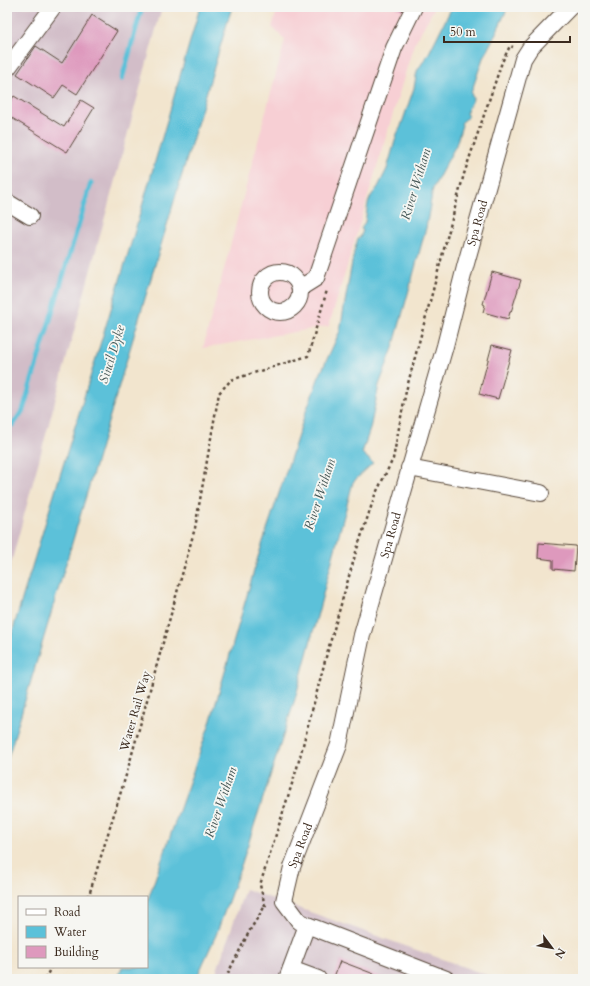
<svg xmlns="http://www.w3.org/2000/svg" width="590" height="986" font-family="Cardo,serif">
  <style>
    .built { fill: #f7cfd4 }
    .industrial { fill: #d2bdc8 }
    .water { fill: #5bc1d9; stroke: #4b767c }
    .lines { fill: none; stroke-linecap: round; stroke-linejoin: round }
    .stream { stroke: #5bc1d9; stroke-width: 5 }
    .building { fill: #de99bd }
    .minor-casing { stroke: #564638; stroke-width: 18 }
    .path { stroke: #564638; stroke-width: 2.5; stroke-dasharray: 3 3; stroke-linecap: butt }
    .minor { stroke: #fff; stroke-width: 16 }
    .labels { text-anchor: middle; stroke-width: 3.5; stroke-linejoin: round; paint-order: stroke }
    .street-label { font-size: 12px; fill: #3b2a1e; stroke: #f6f6f2 }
    .water-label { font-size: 13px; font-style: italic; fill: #455756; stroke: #f6f6f2 }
  </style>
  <rect width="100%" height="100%" fill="#f6f6f2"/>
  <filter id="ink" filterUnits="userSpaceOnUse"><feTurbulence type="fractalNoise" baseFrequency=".025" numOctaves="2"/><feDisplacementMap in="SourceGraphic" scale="8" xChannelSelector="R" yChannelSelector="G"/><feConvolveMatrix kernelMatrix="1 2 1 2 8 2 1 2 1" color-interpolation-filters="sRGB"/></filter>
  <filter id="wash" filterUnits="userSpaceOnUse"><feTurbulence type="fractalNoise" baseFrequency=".012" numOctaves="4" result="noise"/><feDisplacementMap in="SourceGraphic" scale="16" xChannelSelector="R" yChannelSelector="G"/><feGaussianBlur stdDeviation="0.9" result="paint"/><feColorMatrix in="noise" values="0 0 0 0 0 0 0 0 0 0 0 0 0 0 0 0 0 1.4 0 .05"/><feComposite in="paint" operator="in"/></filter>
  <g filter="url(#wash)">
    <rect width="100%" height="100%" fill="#f2e5ce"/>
    <path class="built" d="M278 7H435L414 44 329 326 203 348 285 40 272 27Z"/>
    <path class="industrial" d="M7 7H162L7 578Z
      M245 889 498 979H214Z"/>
    <path class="water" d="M200 7H232L7 761V650L23 596 134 234Z
      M452 7H508L495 35 483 58 471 93 473 99 466 113 468 117 461 123 462 125 456 145 433 188 426 228 393 348 379 385 370 429 362 453 373 463 353 482 295 699 242 863 216 935 196 979H118L122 967H147V902L211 720 258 557 305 414 318 379 340 331 349 279 354 252 358 238H360L363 230 361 229 365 222 368 203 371 196 378 187 387 169 397 134 401 126 414 88 417 71 429 53Z"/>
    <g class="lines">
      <path class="stream" d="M122 79 142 7
        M7 423 13 425 23 410 91 183"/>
    </g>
    <g id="blocks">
      <path class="building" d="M394 7H406L405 10Z
        M92 15 117 31 77 94 63 85 54 98 17 74 36 46 62 63Z
        M14 96 64 127 81 100 94 108 67 152 7 115V106Z
        M492 272 521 280 511 312H510L508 319 483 312 485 305 483 304Z
        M492 345 512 350 498 399 479 394Z
        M539 543 576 546 574 571 553 569V560L538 558Z
        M340 961 387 979H339L334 977Z"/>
    </g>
  </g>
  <g filter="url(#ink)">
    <use href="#blocks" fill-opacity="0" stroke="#564638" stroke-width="1"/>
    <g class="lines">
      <defs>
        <g id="minor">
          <path d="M7 69 53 7"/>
          <path d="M7 202 30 216"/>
          <circle cx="280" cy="292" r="20"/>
          <path d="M300 288 316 278 394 48 414 7"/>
          <path d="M409 468 541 493"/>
          <path d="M291 969 318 979"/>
          <path d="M287 979 307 925"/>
          <path id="s1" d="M446 979 307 925 299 921 284 901 292 867 339 745 362 635 445 346 465 267 523 59 530 48 570 7"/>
        </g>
      </defs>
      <use href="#minor" class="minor-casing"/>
      <path class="path" d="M87 897 90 892 127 772 195 528 219 393 231 380 308 356 327 290
        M265 906 260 885 297 768 326 657 356 552 375 495 393 459 406 391 464 174 502 62 510 46 513 47
        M45 979 51 967
        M225 979 250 930 265 906H267"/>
      <use href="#minor" class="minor"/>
    </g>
  </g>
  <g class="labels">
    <g class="street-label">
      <text dy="4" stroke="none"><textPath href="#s1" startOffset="889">Spa Road</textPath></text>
      <text dy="4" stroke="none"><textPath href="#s1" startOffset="565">Spa Road</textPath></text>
      <text transform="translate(135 711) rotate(-74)" y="4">Water Rail Way</text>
      <text dy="4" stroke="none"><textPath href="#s1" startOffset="241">Spa Road</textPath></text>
    </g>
    <g class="water-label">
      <text transform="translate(415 184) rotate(-73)" y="5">River Witham</text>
      <text transform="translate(111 354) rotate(-73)" y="5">Sincil Dyke</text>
      <text transform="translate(319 494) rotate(-72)" y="5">River Witham</text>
      <text transform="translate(220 802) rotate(-71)" y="5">River Witham</text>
    </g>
  </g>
  <rect width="590" height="986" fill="none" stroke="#f6f6f2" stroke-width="24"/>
  <rect x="18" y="896" width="130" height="72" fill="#f6f6f2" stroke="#aba49d"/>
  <rect x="26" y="909" width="20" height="6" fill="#ffffff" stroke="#aba49d"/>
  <text x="54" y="916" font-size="12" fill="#3b2a1e">Road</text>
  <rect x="26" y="926" width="20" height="12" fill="#5bc1d9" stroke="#aba49d"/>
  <text x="54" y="936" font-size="12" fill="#3b2a1e">Water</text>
  <rect x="26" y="946" width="20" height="12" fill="#de99bd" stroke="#aba49d"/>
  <text x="54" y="956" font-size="12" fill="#3b2a1e">Building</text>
  <g transform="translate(552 948) rotate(122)" stroke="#f6f6f2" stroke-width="3" paint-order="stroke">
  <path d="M0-3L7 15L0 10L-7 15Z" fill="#3b2a1e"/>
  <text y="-6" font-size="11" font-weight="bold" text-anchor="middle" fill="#3b2a1e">N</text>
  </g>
  <path d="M444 36v6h126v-6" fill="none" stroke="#3b2a1e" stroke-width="2"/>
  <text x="450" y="36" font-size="12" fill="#3b2a1e" stroke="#f6f6f2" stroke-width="3" paint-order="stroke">50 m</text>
</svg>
